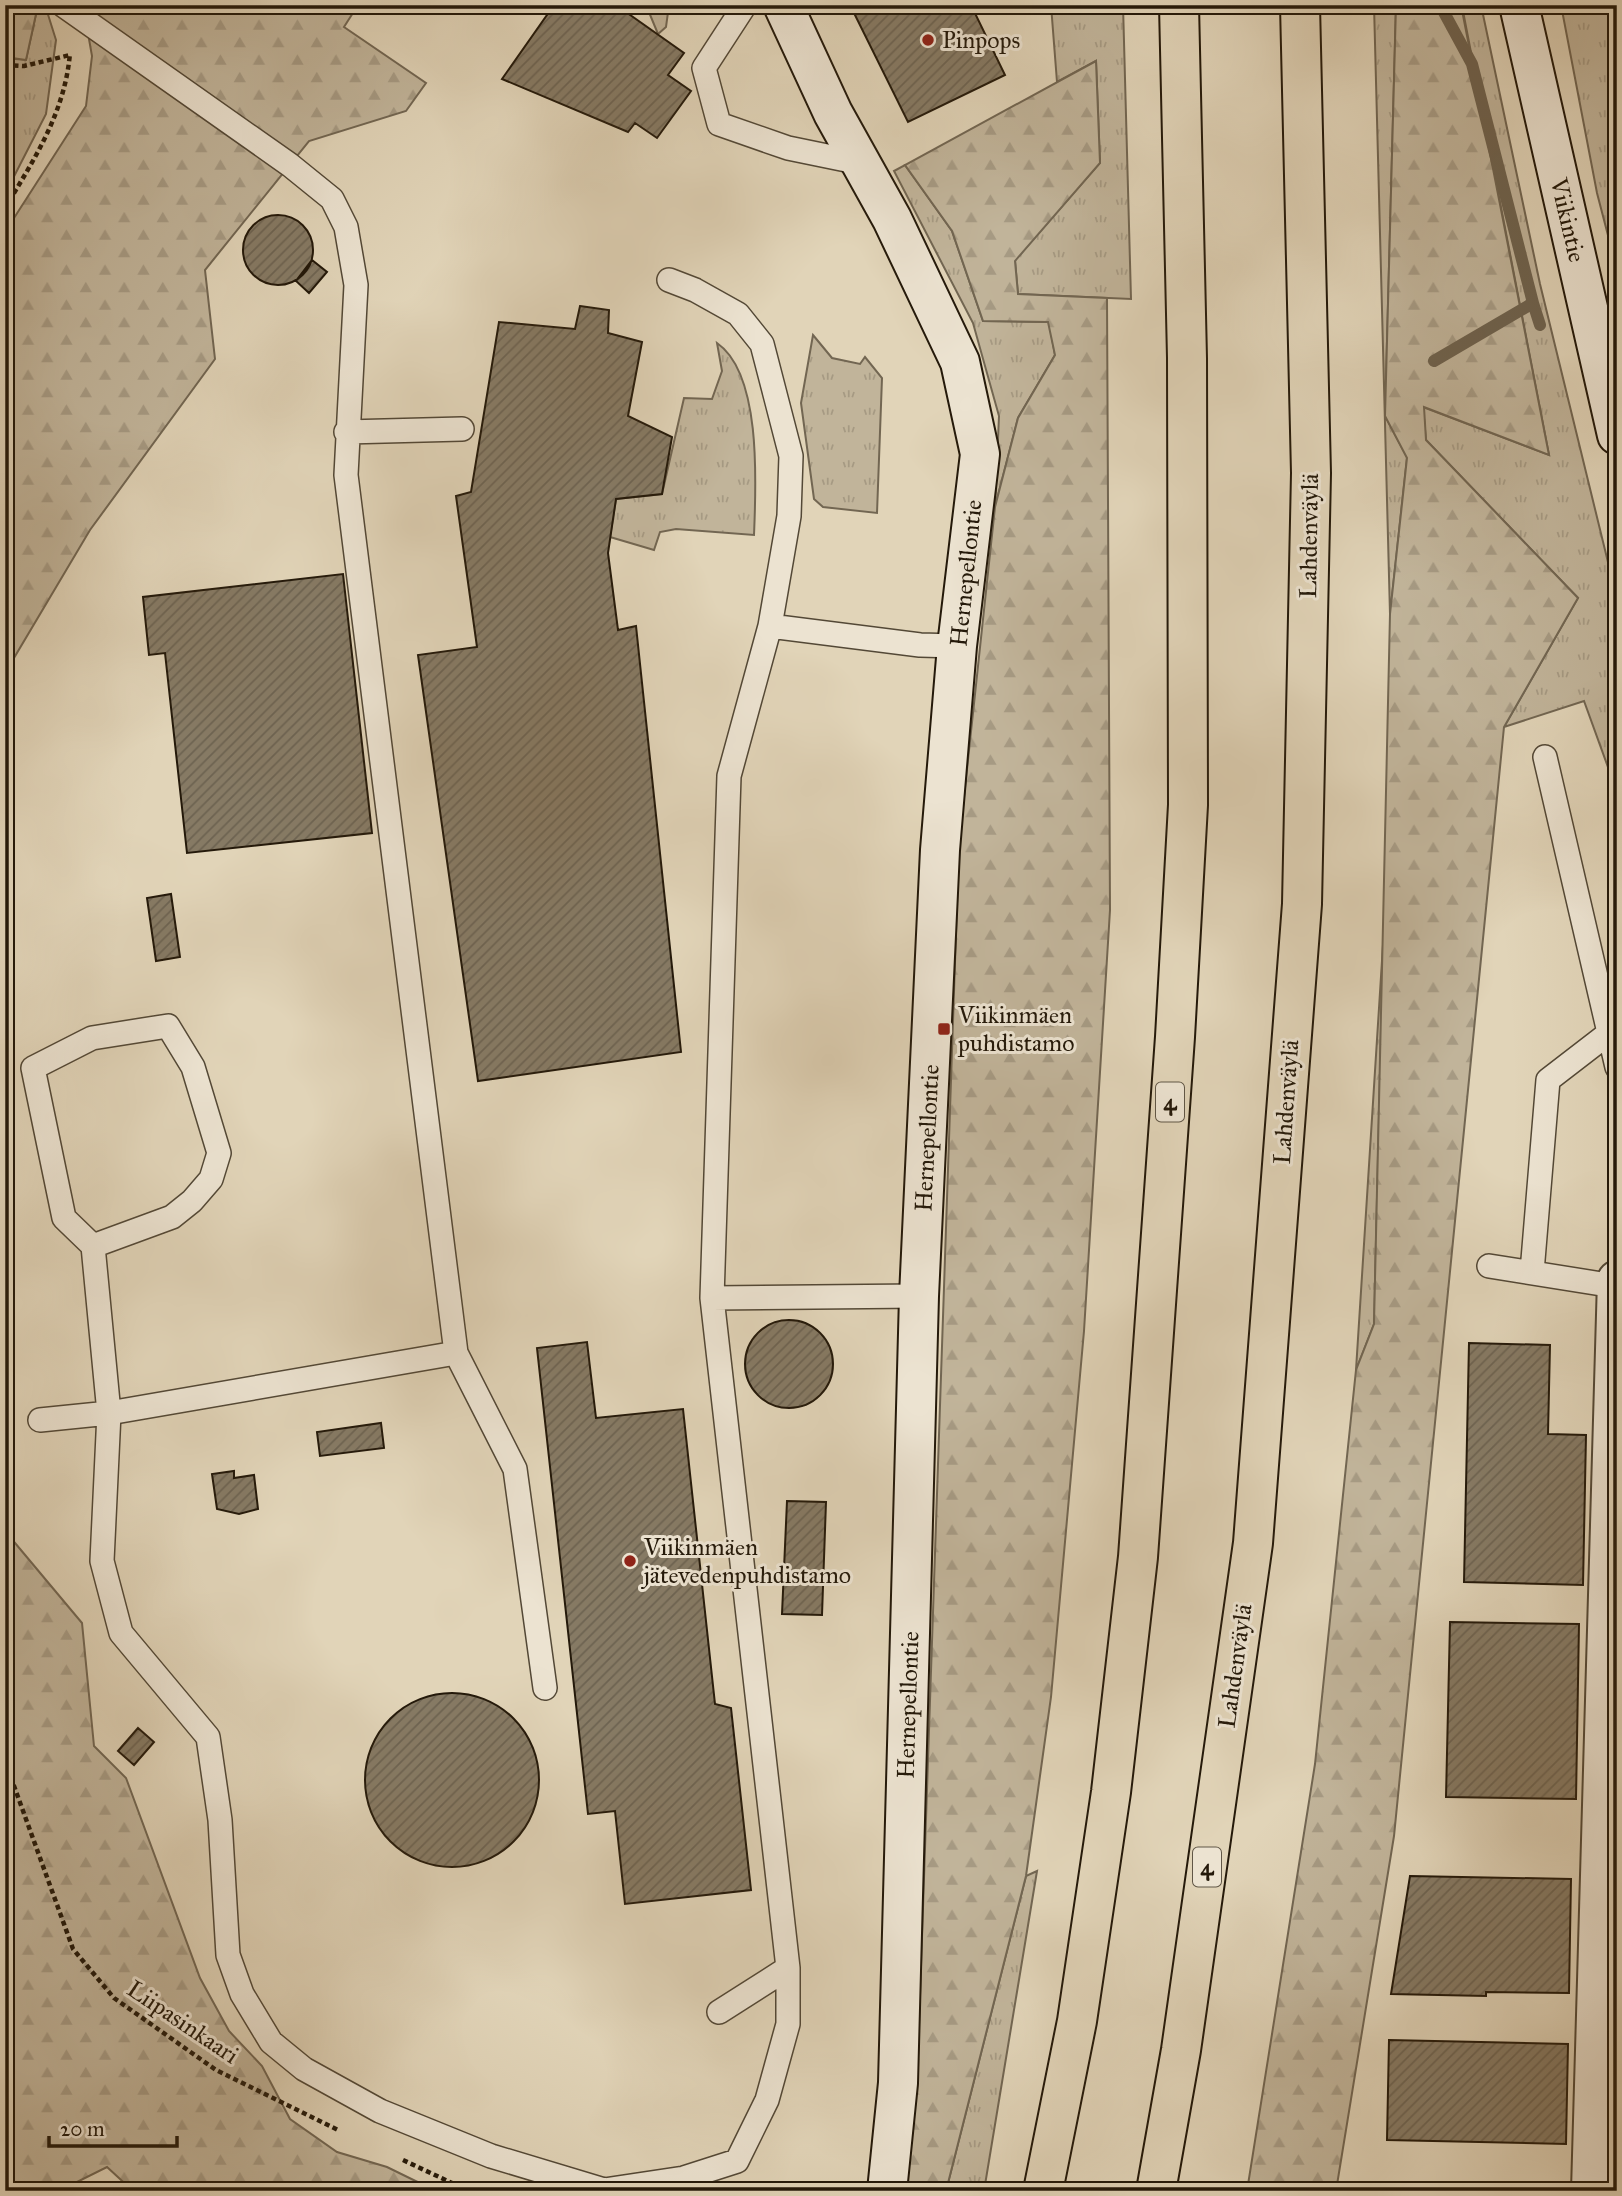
<svg xmlns="http://www.w3.org/2000/svg" width="1622" height="2196" font-family="'IM FELL Great Primer',serif">
  <style>
    .grass { fill: url(#grass-tufts); stroke: #726652; stroke-width: 2 }
    .forest { fill: url(#forest-firs); stroke: #726652; stroke-width: 2 }
    .lines { fill: none; stroke-linecap: round; stroke-linejoin: round }
    .stream { stroke: #6f634f; stroke-width: 12 }
    .building { fill: url(#building-hatch); stroke: #24190a; stroke-width: 2 }
    .lane-casing { stroke: #534836; stroke-width: 26 }
    .street-casing { stroke: #534836; stroke-width: 42 }
    .secondary-casing { stroke: #24190a; stroke-width: 42 }
    .highway-casing { stroke: #24190a; stroke-width: 42 }
    .path { stroke: #24190a; stroke-width: 4.5; stroke-dasharray: 5 3.5; stroke-linecap: butt }
    .lane { stroke: #ece3d1; stroke-width: 23 }
    .street { stroke: #ece3d1; stroke-width: 38 }
    .secondary { stroke: #ece3d1; stroke-width: 38 }
    .highway { stroke: #e1d4b8; stroke-width: 38 }
    .poi-dot { fill: #8f2418; stroke: #ece3d1; stroke-width: 2.5 }
    .labels { text-anchor: middle; stroke-width: 6; stroke-linejoin: round; paint-order: stroke }
    .shield { fill: #ece3d1; stroke: #605646; stroke-width: 2 }
    .shield-label { font-size: 23px; font-weight: bold; fill: #24190a }
    .poi-label { font-size: 24px; fill: #24190a; stroke: #ece3d1; text-anchor: start }
    .street-label { font-size: 24px; fill: #24190a; stroke: #ece3d1 }
  </style>
  <defs>
    <pattern id="grass-tufts" width="24" height="20" patternUnits="userSpaceOnUse" patternTransform="scale(1.75)"><rect width="24" height="20" fill="#c1b49a"/><path d="M3 7l-1-3M5 7V3M7 7l1-3M15 17l-1-3M17 17v-4M19 17l1-3" fill="none" stroke="#a69a83"/></pattern>
    <pattern id="forest-firs" width="22" height="20" patternUnits="userSpaceOnUse" patternTransform="scale(1.75)"><rect width="22" height="20" fill="#c1b49a"/><path d="M5 1l3.5 6h-7zM16 11l3.5 6h-7z" fill="#a69a83"/></pattern>
    <pattern id="building-hatch" width="6" height="6" patternUnits="userSpaceOnUse" patternTransform="scale(1.75)"><rect width="6" height="6" fill="#867a64"/><path d="M-1 1l2-2M0 6l6-6M5 7l2-2" fill="none" stroke="#6d6351"/></pattern>
  </defs>
  <rect width="100%" height="100%" fill="#e1d4b8"/>
  <filter id="stains"><feTurbulence type="fractalNoise" baseFrequency=".00286" numOctaves="4"/><feColorMatrix values="0 0 0 0 .2 0 0 0 0 .09 0 0 0 0 .02 0 0 0 .5 -.17"/></filter>
  <radialGradient id="worn" r=".72"><stop offset=".6" stop-color="#630" stop-opacity="0"/><stop offset="1" stop-color="#630" stop-opacity=".3"/></radialGradient>
  <path class="grass" d="M38 5H45L56 40 46 114 5 194V58L26 60Z
    M1051 5H1123L1131 299 1018 294 1015 260 1100 163 1096 61 1057 82Z
    M1374 5H1396L1385 416 1407 457 1390 614Z
    M1481 5 1540 284 1617 599V792L1584 701 1504 727 1578 598 1426 440 1423 407 1549 455 1462 6Z
    M1561 5H1609L1617 41V270L1597 193Z
    M905 165 952 231 983 321 1049 322 1055 355 1018 418 995 507 999 416 973 323 894 171Z
    M813 335 832 358 860 364 865 357 882 378 877 513 823 507 814 499 801 403Z
    M717 343C762 374 756 485 754 535L676 529 660 532 654 550 610 537 616 499 662 494 684 398 712 399 722 371Z
    M1383 945 1374 1324 1356 1370Z
    M1037 1871 984 2191H946L1026 1876Z"/>
  <path class="forest" d="M5 5H38L26 60 5 57Z
    M83 5H358L344 27 426 83 406 111 309 141 205 270 215 359 90 530 5 673V232L86 106 92 56Z
    M646 5H669L666 27 658 34Z
    M1396 5H1461L1549 455 1424 407 1426 440 1578 598 1504 727 1394 1836 1336 2191H1247L1315 1764 1356 1370 1374 1324 1390 614 1407 458 1385 416Z
    M1096 61 1100 163 1015 261 1018 294 1107 298 1110 910 1084 1331 1051 1697 1026 1876 946 2191H903L917 2085 959 844 995 507 1018 418 1055 355 1048 322 983 321 952 231 905 165Z
    M5 1531 82 1623 94 1746 126 1778 200 1978 229 2031 262 2066 290 2119 337 2152 387 2167 436 2191H133L107 2167 59 2191H5Z"/>
  <g class="lines">
    <path class="stream" d="M1533 303 1540 325
      M1434 361 1533 303 1472 64 1440 5"/>
  </g>
  <path class="building" d="M554 5H616L684 53 668 75 691 91 657 138 635 123 628 132 502 79Z
    M850 5H971L1005 75 908 122Z
    M243 250a35 35 0 1 1 70 0a35 35 0 1 1-70 0Z
    M312 260 327 272 309 293 296 281Z
    M580 306 609 310 608 333 642 342 628 416 672 437 662 494 616 499 608 553 618 630 636 626 681 1052 478 1081 418 655 477 647 456 496 471 492 499 322 575 329Z
    M343 574 372 833 187 853 165 653 149 655 143 597Z
    M171 894 180 957 156 961 147 898Z
    M745 1364a44 44 0 1 1 88 0a44 44 0 1 1-88 0Z
    M587 1342 596 1418 683 1409 715 1704 731 1708 751 1890 625 1904 615 1811 588 1814 537 1348Z
    M1469 1343 1550 1345 1548 1434 1586 1435 1583 1585 1464 1582Z
    M381 1423 384 1448 320 1456 317 1432Z
    M234 1471V1478L254 1475 258 1509 239 1514 217 1509 212 1474Z
    M787 1501 826 1502 822 1615 782 1614Z
    M1450 1622 1579 1624 1576 1799 1446 1797Z
    M365 1780a87 87 0 1 1 174 0a87 87 0 1 1-174 0Z
    M138 1728 154 1742 134 1765 118 1751Z
    M1410 1876 1571 1879 1569 1993 1486 1992V1996L1391 1994Z
    M1389 2040 1568 2044 1566 2144 1387 2140Z"/>
  <g class="lines">
    <defs>
      <path id="lane" d="M63 5 290 165 332 199 346 227 356 285 346 475 456 1353 515 1469 545 1688
        M745 5 704 68 719 124 788 148 861 163
        M669 280 695 290 738 314 762 344 791 456 789 516 770 626
        M346 432 462 429
        M1545 757 1617 1067
        M1489 1266 1614 1286
        M1532 1272 1548 1080 1609 1033
        M712 1298 919 1296
        M456 1353 109 1413 102 1561 121 1633 208 1737 220 1820 228 1955 242 1994 271 2042 304 2069 380 2111 491 2156 604 2190 684 2178 737 2161 767 2100 788 2024V1968L712 1298 729 776 770 626 920 645 957 646
        M40 1420 109 1413 93 1246 64 1218 33 1068 92 1038 168 1026 193 1067 219 1153 211 1179 192 1201 172 1217 93 1246
        M719 2012 788 1968"/>
      <path id="street" d="M1591 2191 1617 1280"/>
      <path id="secondary" d="M783 5 833 113 892 219 960 362 980 454 957 646 940 850 919 1296 898 2083 887 2191
        M1519 5 1617 435"/>
      <path id="highway" d="M1043 2191 1077 2021 1111 1792 1138 1557 1175 1037 1188 805 1187 358 1179 5
        M1156 2191 1181 2050 1253 1543 1302 904 1311 473 1300 5"/>
    </defs>
    <use href="#lane" class="lane-casing"/>
    <use href="#street" class="street-casing"/>
    <use href="#secondary" class="secondary-casing"/>
    <use href="#highway" class="highway-casing"/>
    <path class="path" d="M5 65 24 66 70 55
      M5 208C35 158 65 112 70 53
      M5 1761 73 1949 114 1998 216 2070 338 2130
      M403 2160 469 2191"/>
    <use href="#lane" class="lane"/>
    <use href="#street" class="street"/>
    <use href="#secondary" class="secondary"/>
    <use href="#highway" class="highway"/>
  </g>
  <g class="poi-dot">
    <circle cx="928" cy="40" r="7"/>
    <rect x="937" y="1022" width="14" height="14" rx="3.5"/>
    <circle cx="630" cy="1561" r="7"/>
  </g>
  <g class="labels">
    <g class="shield">
      <rect x="1156" y="1082.5" width="28" height="39" rx="5"/>
      <rect x="1193" y="1847.5" width="28" height="39" rx="5"/>
    </g>
    <g class="shield-label">
      <text x="1170" y="1110">4</text>
      <text x="1207" y="1875">4</text>
    </g>
    <g class="poi-label">
      <text x="942" y="48">Pinpops</text>
      <text x="958" y="1023">Viikinmäen<tspan x="958" dy="28">puhdistamo</tspan></text>
      <text x="644" y="1555">Viikinmäen<tspan x="644" dy="28">jätevedenpuhdistamo</tspan></text>
    </g>
    <g class="street-label">
      <text transform="translate(1568 220) rotate(77)" y="8">Viikintie</text>
      <text transform="translate(1309 536) rotate(-89)" y="8">Lahdenväylä</text>
      <text transform="translate(966 573) rotate(-84)" y="8">Hernepellontie</text>
      <text transform="translate(1286 1102) rotate(-86)" y="8">Lahdenväylä</text>
      <text transform="translate(927 1138) rotate(-87)" y="8">Hernepellontie</text>
      <text transform="translate(1235 1666) rotate(-82)" y="8">Lahdenväylä</text>
      <text transform="translate(908 1705) rotate(-88)" y="8">Hernepellontie</text>
      <text transform="translate(183 2022) rotate(34)" y="8">Liipasinkaari</text>
    </g>
  </g>
  <rect width="1622" height="2196" fill="none" stroke="#e1d4b8" stroke-width="28"/>
  <rect x="7" y="7" width="1608" height="2182" fill="none" stroke="#24190a" stroke-width="3.5"/>
  <rect x="14" y="14" width="1594" height="2168" fill="none" stroke="#24190a" stroke-width="2"/>
  <path d="M49 2136v10h128v-10" fill="none" stroke="#24190a" stroke-width="3.5"/>
  <text x="60" y="2136" font-size="21" fill="#24190a" stroke="#ece3d1" stroke-width="5" paint-order="stroke">20 m</text>
  <rect width="100%" height="100%" filter="url(#stains)"/>
  <rect width="100%" height="100%" fill="url(#worn)"/>
</svg>
